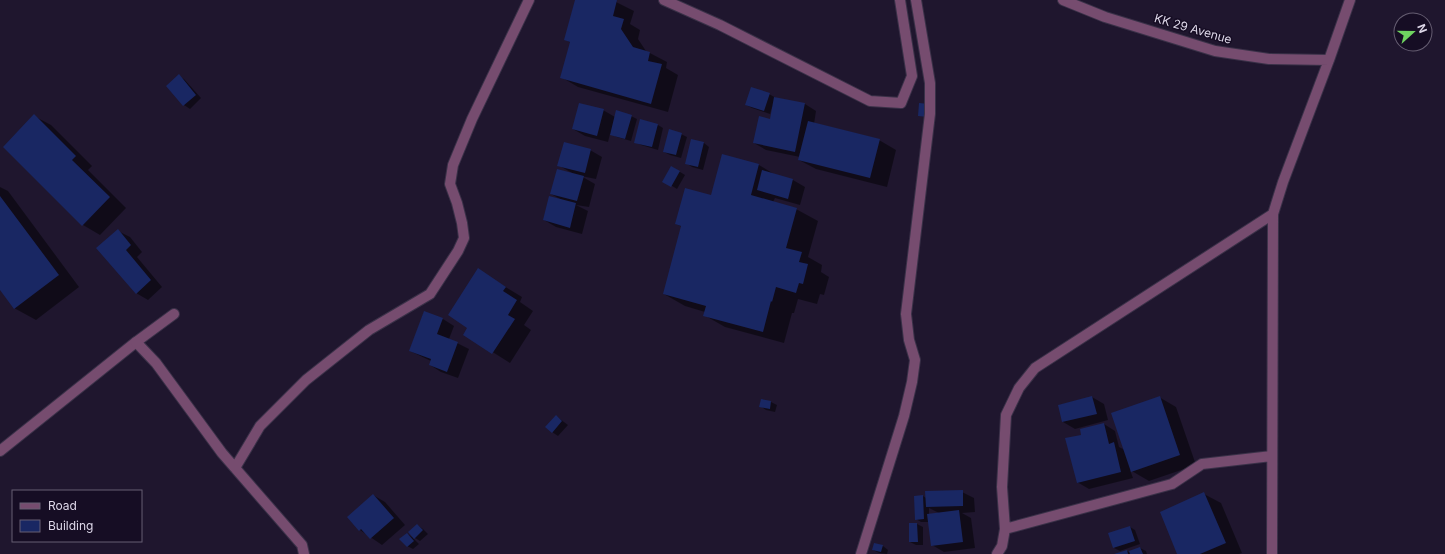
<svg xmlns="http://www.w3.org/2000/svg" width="1445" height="554" font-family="Inter,sans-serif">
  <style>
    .shadow { fill: #0007; fill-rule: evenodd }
    .building { fill: #192763 }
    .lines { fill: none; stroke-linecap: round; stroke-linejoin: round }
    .lane-casing { stroke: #3a3148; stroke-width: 12 }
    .street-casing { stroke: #3a3148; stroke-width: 12 }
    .lane { stroke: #764c6f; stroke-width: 10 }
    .street { stroke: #764c6f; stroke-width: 10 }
    .labels { text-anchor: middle; stroke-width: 3; stroke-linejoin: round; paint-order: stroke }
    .street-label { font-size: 12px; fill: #ddd7e8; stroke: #160d24 }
  </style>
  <rect width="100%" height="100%" fill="#1f162e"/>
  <path class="shadow" d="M576 0H612L634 11 630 24 640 30 638 39 646 51 667 62 666 68 678 75 668 112 578 87 561 77 571 43 566 40Z
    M179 76 184 79 201 98 190 109 184 105 167 86Z
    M769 94 776 98 805 104 816 111 814 124 879 140 896 150 887 187 816 169 799 160 800 157 766 150 754 143 771 120 774 107H772L770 114 752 108 746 105Z
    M603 110 615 117 631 116 637 119 631 141 617 137 610 134 608 142 585 136 573 129Z
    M34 116 51 125 92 166 88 170 126 208 100 235 83 225Z
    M658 125 663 128 658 150 641 145 635 142Z
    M681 134 687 137 681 158 670 155 664 152Z
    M692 140 704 143 709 147 703 170 692 167 686 163Z
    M590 150 602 157 596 179 581 176 595 184 589 207 576 205 588 211 582 234 556 227 544 220 562 200 551 194 572 173 558 165Z
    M723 156 759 165 777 176 793 180 805 187 800 205 775 198 773 202 796 209 818 221 808 257 822 265 821 272 829 277 824 295 820 294 817 304 798 299 794 313H792L784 343 725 327 704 315 705 312 685 306 664 294 682 227 676 224 712 197Z
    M672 167 685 175 677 189 664 181Z
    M0 187 8 191 79 287 36 320 14 308 0 289Z
    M118 231 130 237 142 252 137 257 162 287 148 300 136 293Z
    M478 270 522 297 520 302 533 311 524 325 531 330 510 363 464 334 469 328Z
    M424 312 443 319 454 326 449 339 469 349 458 378 441 372 430 365 431 361 410 351Z
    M1092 397 1104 404 1108 420 1075 429 1063 422 1059 405Z
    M1159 397 1176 407 1196 465 1149 481 1130 470 1133 478 1089 489 1077 482 1083 435 1104 424 1115 431 1119 447 1125 450Z
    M761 400 771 402 777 405 775 412 766 410 760 406Z
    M556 416 568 425 558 436 552 432Z
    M962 492 974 498 975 512 962 513 971 518 975 548 944 552 932 545 929 522H921L916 519 915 497 923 496 926 498ZM929 508 939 513 929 515Z
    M1204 494 1221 503 1242 553 1239 554H1179Z
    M373 495 385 502 405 525 382 545 360 530Z
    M910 524H917L923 527V545H916L910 542Z
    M417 525 423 529 428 534 420 541 415 538Z
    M1130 527 1135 530 1140 544 1120 551 1114 548Z
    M407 534 412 537 419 544 413 549 407 546Z
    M883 546 888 550 887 554 879 553 873 550Z
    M1140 548 1146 551 1147 554H1117L1127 551 1131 553Z"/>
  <path class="building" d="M575 0H617L613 16 624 19 621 29 633 47 650 52 648 61 662 64 651 104 560 78 570 42 564 40Z
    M179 74 196 95 183 106 166 86Z
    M751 87 770 93 764 111 745 105Z
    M774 97 805 103 795 152 753 143 759 116 770 119Z
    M579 103 604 109 597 136 572 129Z
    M919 103 929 104 928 117 918 116Z
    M616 110 632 115 625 139 610 135Z
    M34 114 76 156 72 160 110 197 82 226 3 147Z
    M640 119 658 124 652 147 634 143Z
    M808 121 880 139 870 178 798 160Z
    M669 129 682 133 676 155 663 152Z
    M691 139 704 142 698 167 685 164Z
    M564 142 591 149 585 173 557 166Z
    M722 154 759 164 751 195 797 208 786 248 802 252 799 262 808 264 803 284 799 283 796 293 776 287 772 302 771 301 763 332 703 316 706 306 663 294 681 226 675 224 685 188 711 195Z
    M671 166 680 171 671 187 662 182Z
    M557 169 584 176 577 201 550 194Z
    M762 170 793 179 788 199 757 190Z
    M0 196 59 275 14 309 0 290Z
    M549 196 576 203 570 228 543 220Z
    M118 229 131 245 126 250 151 280 136 294 96 248Z
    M478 268 506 287 503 291 517 300 508 315 515 319 492 354 463 335 467 328 448 315Z
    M424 311 443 318 437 334 458 342 447 372 429 365 431 359 409 351Z
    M1092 396 1097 414 1062 422 1058 405Z
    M1160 396 1180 455 1131 472 1111 413Z
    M761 399 771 401 770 409 759 407Z
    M556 415 562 421 552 433 545 427Z
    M1104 423 1109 444 1114 442 1121 472 1077 483 1065 438 1081 435 1080 429Z
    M963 490V506L926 507 925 491Z
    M1204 492 1226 543 1200 554H1177L1160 512Z
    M373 494 394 518 370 539 361 529 359 531 347 517Z
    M923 495 924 519 915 520 914 496Z
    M959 510 963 542 931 546 927 514Z
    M909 523H917L918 542H909Z
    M417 524 423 530 414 539 408 532Z
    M1130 526 1135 541 1113 548 1108 533Z
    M407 533 414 541 407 547 399 539Z
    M874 543 883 545 881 552 872 550Z
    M1140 547 1143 554H1130L1129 551Z
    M1127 550 1128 554H1114Z"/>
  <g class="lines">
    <defs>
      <path id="lane" d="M664 0 720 25 870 101 901 103 912 76 900 0
        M0 451 136 342 174 314"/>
      <path id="street" d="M1063 0 1105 17 1215 51 1269 59 1329 60 1350 0
        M136 342 156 363 222 453 302 545 304 554
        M235 468 260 426 306 380 369 330 430 294 458 251 464 238 462 223 457 203 450 184 453 165 472 119 529 0
        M1005 529 1172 484 1202 464 1272 456
        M861 554 904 416 912 382 915 360 909 340 906 314 930 114V83L916 0
        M997 554 1002 546 1005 529 1002 487 1006 415 1019 388 1035 368 1273 214
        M1272 554 1273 214 1283 182 1329 60"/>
    </defs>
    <use href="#lane" class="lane-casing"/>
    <use href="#street" class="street-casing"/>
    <use href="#lane" class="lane"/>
    <use href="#street" class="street"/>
  </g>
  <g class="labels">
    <g class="street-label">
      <text transform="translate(1193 29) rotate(16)" y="4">KK 29 Avenue</text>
    </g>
  </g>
  <rect x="12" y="490" width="130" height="52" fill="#160d24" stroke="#665e72"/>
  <rect x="20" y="503" width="20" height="6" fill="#764c6f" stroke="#665e72"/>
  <text x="48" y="510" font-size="12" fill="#ddd7e8">Road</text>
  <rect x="20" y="520" width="20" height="12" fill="#192763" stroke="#665e72"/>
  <text x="48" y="530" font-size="12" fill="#ddd7e8">Building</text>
  <g transform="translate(1413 32) rotate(69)"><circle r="19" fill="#160d24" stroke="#665e72"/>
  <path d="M0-3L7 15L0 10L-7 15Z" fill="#6fd360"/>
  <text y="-6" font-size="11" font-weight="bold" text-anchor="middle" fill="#ddd7e8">N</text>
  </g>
</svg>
